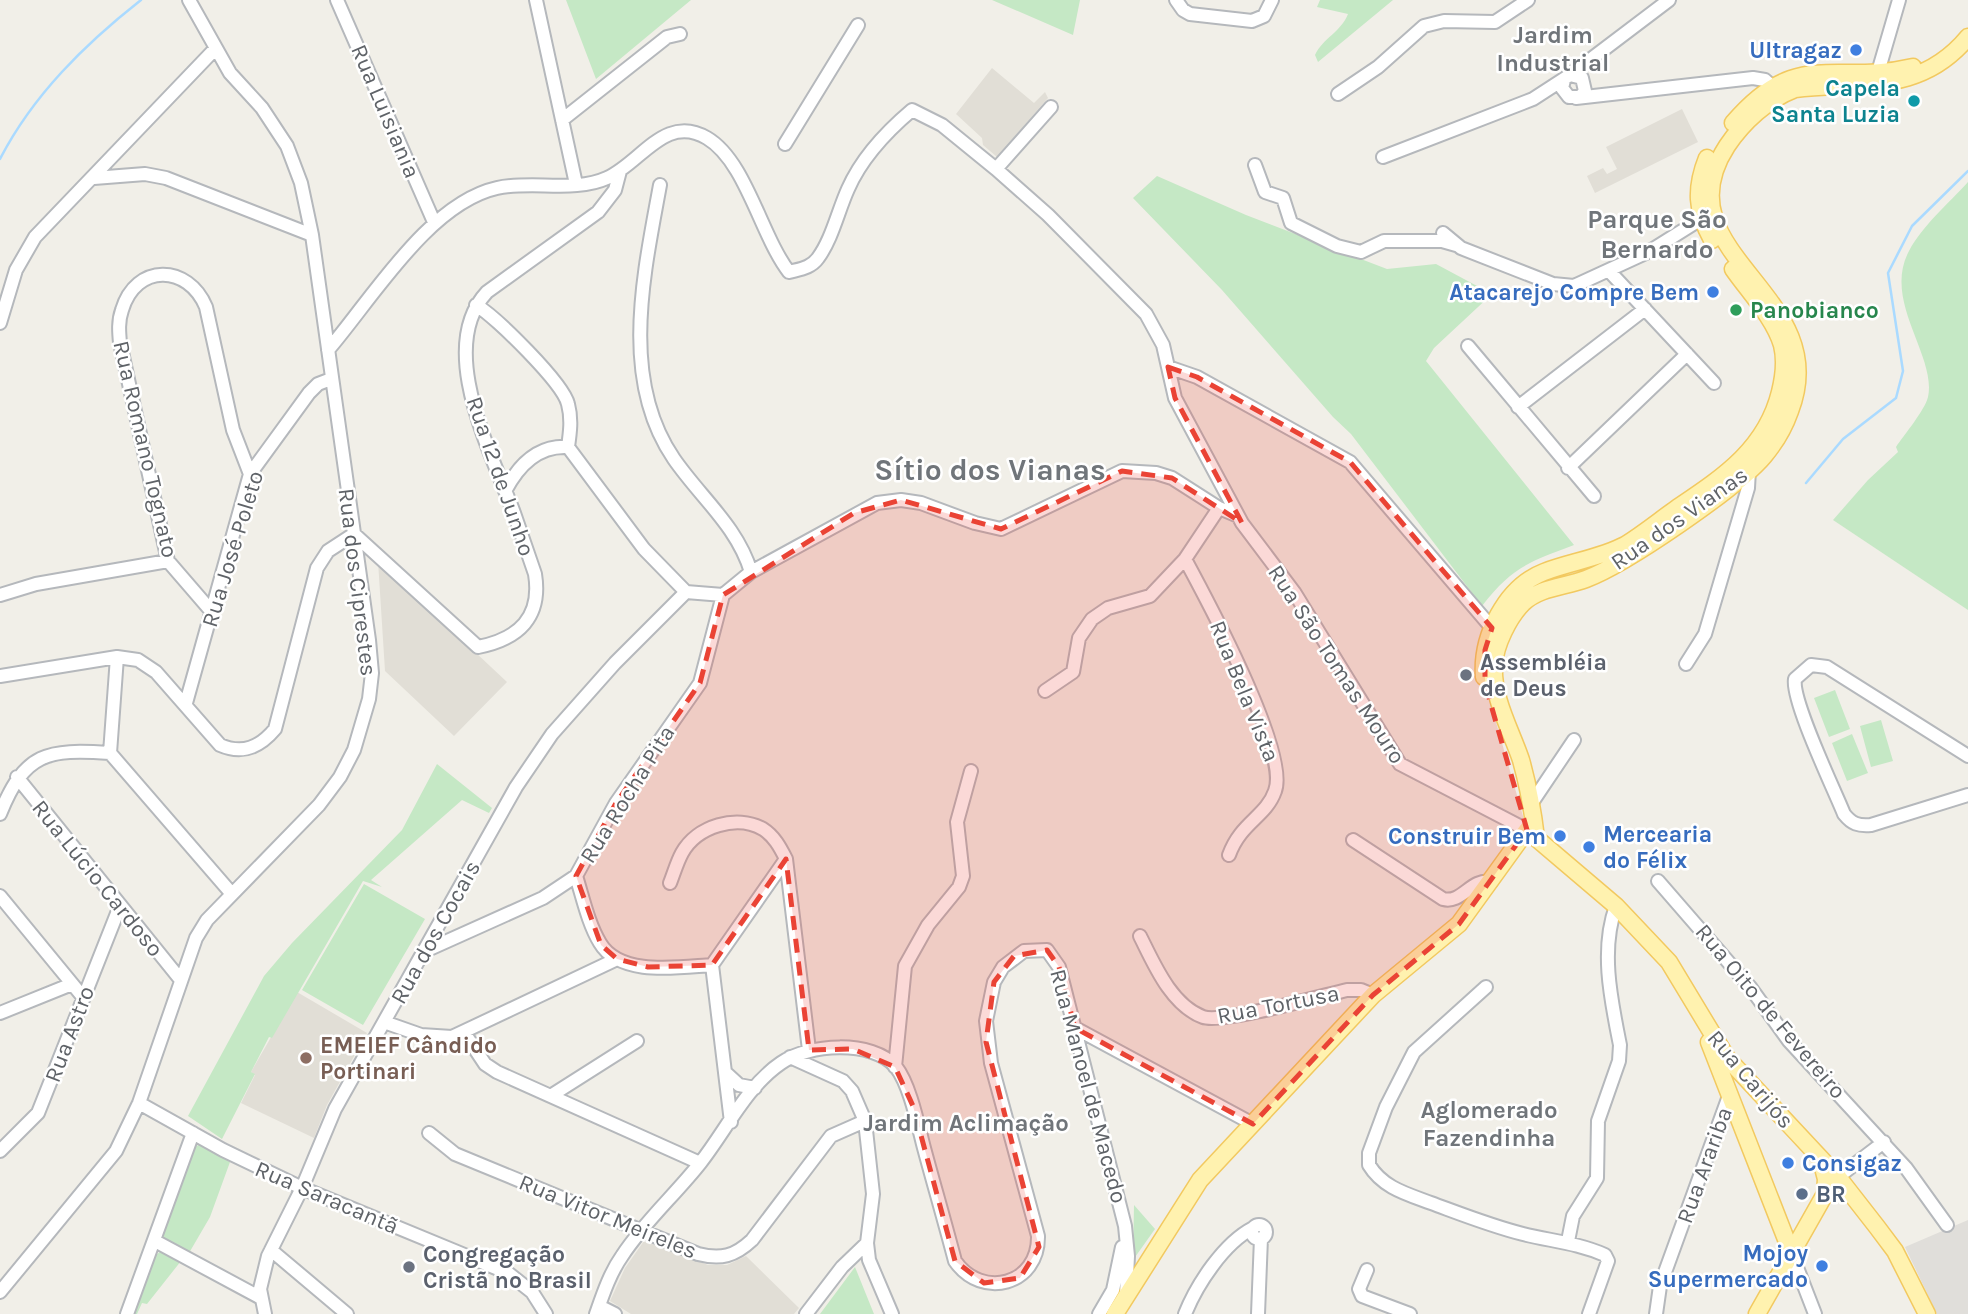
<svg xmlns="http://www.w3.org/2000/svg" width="1968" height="1314" font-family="Karla,sans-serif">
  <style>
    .industrial { fill: #e0deda }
    .education { fill: #e1ded6 }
    .green { fill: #c5e8c5 }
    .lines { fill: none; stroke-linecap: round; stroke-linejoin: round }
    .stream { stroke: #aadaff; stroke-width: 2.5 }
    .minor-casing { stroke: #b5b8bc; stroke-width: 16 }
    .major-casing { stroke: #f2c960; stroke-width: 19 }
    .minor { stroke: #fff; stroke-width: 12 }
    .major { stroke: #fff2af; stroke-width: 16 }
    .marked { fill: #ea4335; fill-opacity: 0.2; stroke: #ea4335; stroke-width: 5; stroke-dasharray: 14 9; stroke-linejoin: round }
    .shop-dot { fill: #3f7fe0; stroke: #fff; stroke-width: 2.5 }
    .culture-dot { fill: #0f9aa8; stroke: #fff; stroke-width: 2.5 }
    .leisure-dot { fill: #2e9e5b; stroke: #fff; stroke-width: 2.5 }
    .worship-dot { fill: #6b7280; stroke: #fff; stroke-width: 2.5 }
    .education-dot { fill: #8d6e63; stroke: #fff; stroke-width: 2.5 }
    .service-dot { fill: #5c6f8a; stroke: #fff; stroke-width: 2.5 }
    .labels { text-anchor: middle; stroke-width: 5; stroke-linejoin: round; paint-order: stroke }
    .shop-label { font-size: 23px; font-weight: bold; fill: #366cbe; stroke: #fff; text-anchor: end }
    .culture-label { font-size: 23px; font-weight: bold; fill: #0d838f; stroke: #fff; text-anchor: end }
    .street-label { font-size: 23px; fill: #5f6368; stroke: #fff }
    .leisure-label { font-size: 23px; font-weight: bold; fill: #27864d; stroke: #fff; text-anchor: start }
    .worship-label { font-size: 23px; font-weight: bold; fill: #5b616d; stroke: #fff; text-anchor: start }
    .education-label { font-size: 23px; font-weight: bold; fill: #785e54; stroke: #fff; text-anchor: start }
    .service-label { font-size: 23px; font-weight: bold; fill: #4e5e75; stroke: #fff; text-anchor: start }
    .neighbourhood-label { font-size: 24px; font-weight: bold; fill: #70757a; stroke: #fff }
    .quarter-label { font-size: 26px; font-weight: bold; fill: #70757a; stroke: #fff }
    .district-label { font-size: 30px; font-weight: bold; fill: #70757a; stroke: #fff }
  </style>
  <rect width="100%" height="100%" fill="#f1efe8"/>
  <path class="industrial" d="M1968 1220V1314H1937L1905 1247Z"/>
  <path class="education" d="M992 68 1034 103 1045 92 1048 98 997 157 983 145 982 138 956 114Z
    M1682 109 1698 142 1595 193 1587 176 1603 168 1607 174 1617 169 1606 147Z
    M378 561 507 682 454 736 385 671Z
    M297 992 367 1033 327 1105 314 1138 241 1103 255 1075 251 1072Z
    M644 1241 708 1265H727L746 1256 799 1308 794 1314H631L610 1301 625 1268Z"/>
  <path class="green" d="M566 0H691L596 79Z
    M992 0H1080L1073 35Z
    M1320 0H1393L1318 62 1315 55C1323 38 1341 32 1348 14L1317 7Z
    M1157 176 1246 215 1387 269 1436 264 1492 294 1434 348 1426 361 1574 545C1529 562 1512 567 1482 606L1351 434 1333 417 1222 290 1133 198Z
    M1968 182V610L1833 520 1868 480 1898 452 1896 447C1904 435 1925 410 1928 397 1937 356 1882 301 1909 251 1922 226 1949 203 1968 182Z
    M1835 690 1850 729 1829 737 1814 698Z
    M1881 720 1893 761 1871 767 1860 726Z
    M1852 734 1868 773 1847 781 1832 743Z
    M437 764 492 808 489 813 462 800 371 880 382 887 363 881 272 1038 269 1037 251 1072 255 1074 222 1139 188 1116 264 976 292 943 402 830Z
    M364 884 425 919 363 1025 302 990Z
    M200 1144 230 1162 210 1217 189 1253 160 1238 195 1147Z
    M1134 1205 1155 1229 1133 1260Z
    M161 1251 181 1261 147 1304 142 1303 137 1314H132L156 1255Z
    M855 1267 874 1314H820Z"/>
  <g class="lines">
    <path class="stream" d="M0 159C33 95 85 44 141 0
      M1806 483 1843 439 1896 398 1903 371 1888 273 1912 226 1968 171"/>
    <defs>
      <path id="minor" d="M337 0 434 222
        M536 0 576 184
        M1176 0 1183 10 1190 14 1252 21 1264 16 1272 0
        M1570 75 1669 0
        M1876 79 1899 0
        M1338 94 1378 67 1424 26 1444 21 1495 22 1528 0
        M1576 98 1753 78 1765 80 1779 93
        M562 120 667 37 680 34
        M785 144 858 25
        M1383 157 1533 99 1570 75 1582 78 1585 91 1580 97H1569L1562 88 1564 80
        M1255 165 1265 192 1283 198 1291 223 1337 246 1361 252 1384 241H1442L1456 245
        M996 169 1051 107
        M94 178 145 174 166 178 312 235
        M660 185C644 273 619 379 674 459 701 498 737 526 751 572
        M1443 233 1461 248 1553 284 1574 286 1650 251 1709 214
        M1610 272 1714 383
        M476 305C496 317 563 383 568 404 572 419 570 433 568 447
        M0 323 16 270 35 237 215 49
        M1468 346 1594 496
        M328 350C372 299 429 203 497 188 532 180 574 193 607 178 641 163 665 113 707 138 746 161 761 236 789 272 800 269 811 268 818 258 832 239 838 211 848 189 862 157 886 132 912 110L942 125 996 169 1048 215 1146 314 1163 345 1175 398 1242 523 1294 592 1400 764 1527 830
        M1168 367 1197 377 1350 462 1492 628
        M1518 407 1645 309
        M1568 468 1687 354
        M505 491C518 466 537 445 568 447L644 549 686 592
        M354 534 478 647C519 639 542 617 535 574 528 554 521 533 514 513 492 454 435 348 487 292L598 212 615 190 620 171
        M1185 559C1206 598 1290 753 1275 791 1266 817 1241 822 1229 855
        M686 592 723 595 751 572 877 503 901 500 921 503 975 523 1001 529 1122 471 1156 473 1172 478 1219 508 1238 516
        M0 595 36 584 168 561
        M212 612 168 561 120 343C119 332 118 321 122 310 136 263 188 264 206 307L233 430 250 474
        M1686 664 1705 634 1748 488 1749 470
        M0 676 117 657 138 660 156 672 220 745C243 755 260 747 275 729L317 568 328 551 354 534
        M1045 691 1073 672 1079 638 1092 619 1108 608 1150 596 1185 559 1219 508
        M186 703 250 474 309 393 318 384 331 379
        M110 753 117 657
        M1968 756 1827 667 1811 665 1795 679C1791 700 1834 789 1844 814 1852 824 1858 826 1871 825L1968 795
        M17 777 180 979
        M1531 804 1574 740
        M0 814C25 752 47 749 110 753L232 894
        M1353 840 1443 899C1462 904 1471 878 1491 882
        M576 876C583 898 588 923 600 943 620 977 679 967 712 965L786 859
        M1658 881 1750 987 1789 1041 1906 1168 1947 1225
        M670 883C674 873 677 862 682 853 697 826 737 814 763 829 774 836 780 847 786 859L809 1050
        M0 896 83 997
        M1140 936C1154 964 1171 1005 1203 1017 1222 1024 1321 996 1347 990H1361L1373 995
        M425 951 543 898 576 876 616 803 700 683 723 595
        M712 965 731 1122
        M1486 987 1414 1052 1386 1107 1369 1153V1165C1383 1188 1407 1194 1431 1203 1461 1214 1491 1226 1523 1234 1551 1241 1578 1243 1605 1255L1608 1261 1589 1314
        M0 1013 72 984
        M384 1022 421 1035 452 1037 617 959
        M1075 1028 1253 1124
        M465 1034 485 1064 497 1072 700 1163
        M790 1057 843 1081 852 1091 865 1121 873 1194 867 1243 869 1260 892 1314
        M895 1067 905 966 928 925 959 887 963 876 957 822 971 771
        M727 1074 739 1085 755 1088
        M552 1095 637 1041
        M139 1103 223 1150 302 1188 508 1273 532 1292 546 1314
        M429 1133 455 1154 698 1254C721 1260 735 1256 752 1240L831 1136 865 1121
        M0 1151 38 1113 120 906
        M1838 1177 1884 1142
        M1252 1232a7 7 0 1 1 14 0a7 7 0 1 1-14 0Z
        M155 1241 261 1298
        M1568 1241 1573 1216 1597 1178 1598 1121 1619 1061 1620 1045C1611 1000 1600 950 1616 906
        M271 1250 347 1314
        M1791 1252 1815 1314
        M1367 1270 1359 1289 1362 1296 1410 1314
        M0 1292 116 1151 139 1103 196 938 207 920 319 805 340 777 354 750 369 699 372 673 369 640 312 235 301 183 287 146 262 108 230 73 189 0
        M599 1306 615 1314
        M127 1314 193 1133
        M265 1314 260 1289 268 1256 302 1188 335 1109 516 787 552 734 615 663 686 592
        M596 1314C603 1294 610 1273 622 1256 644 1222 676 1194 701 1162 726 1130 747 1086 781 1063 808 1044 872 1039 896 1067 910 1085 918 1125 924 1148 934 1185 945 1223 955 1261 982 1300 1039 1285 1038 1236L991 1063 986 1021 994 982 1003 967 1024 951 1047 950 1059 967 1125 1226 1128 1256 1126 1296
        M806 1314 842 1267 867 1243
        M1099 1314 1113 1290 1122 1247
        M1185 1314C1197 1284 1224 1243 1253 1228
        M1258 1314 1261 1238
        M1656 1314 1660 1286 1729 1096"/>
      <path id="major" d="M1733 123C1798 47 1833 86 1913 67
        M1707 158C1695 188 1696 211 1712 240
        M1484 677C1481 637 1505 587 1544 572 1570 562 1600 558 1625 545 1643 534 1660 520 1677 508 1723 477 1766 449 1780 392 1784 376 1786 361 1782 345 1774 318 1749 292 1733 269
        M1529 832 1616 906 1669 962 1727 1058 1838 1177 1877 1227 1895 1251 1927 1314
        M1536 838C1533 812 1528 785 1521 760 1511 730 1492 698 1494 665 1495 645 1509 617 1523 603 1540 587 1565 587 1586 579 1626 564 1737 488 1764 456 1775 443 1784 428 1790 411 1836 293 1657 254 1727 146 1743 122 1768 99 1795 89 1862 81 1920 95 1968 37
        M1709 1042 1791 1252
        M1115 1314 1200 1180 1373 995 1459 924 1527 830
        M1757 1314 1825 1194 1826 1179 1821 1160"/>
    </defs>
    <use href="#minor" class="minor-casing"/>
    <use href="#major" class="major-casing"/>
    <use href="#minor" class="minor"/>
    <use href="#major" class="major"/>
  </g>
  <path class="marked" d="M1168 367 1197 377 1350 462 1492 628 1485 650V684L1527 830 1459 924 1373 995 1253 1124 1075 1028 1059 967 1047 950 1014 956 994 982 986 1042 1039 1247 1020 1278 984 1283 955 1261 913 1106 895 1067 853 1049 809 1050 786 859 712 965 648 967 617 959 601 945 576 876 616 803 700 683 723 595 854 513 901 500 1001 529 1122 471 1172 478 1242 523 1175 398Z"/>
  <g class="shop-dot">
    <circle cx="1856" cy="50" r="7"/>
    <circle cx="1713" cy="292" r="7"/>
    <circle cx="1560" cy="836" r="7"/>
    <circle cx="1589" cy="847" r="7"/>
    <circle cx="1788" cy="1163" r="7"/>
    <circle cx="1822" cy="1266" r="7"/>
  </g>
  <circle class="culture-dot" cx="1914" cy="101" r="7"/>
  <circle class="leisure-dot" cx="1736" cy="310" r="7"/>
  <g class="worship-dot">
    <circle cx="1466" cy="675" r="7"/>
    <circle cx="409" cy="1267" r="7"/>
  </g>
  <circle class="education-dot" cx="306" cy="1058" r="7"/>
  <circle class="service-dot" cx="1802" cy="1194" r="7"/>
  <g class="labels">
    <g class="shop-label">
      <text x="1842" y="58">Ultragaz</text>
      <text x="1699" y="300">Atacarejo Compre Bem</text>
      <text x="1603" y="842" text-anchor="start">Mercearia<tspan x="1603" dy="26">do Félix</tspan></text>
      <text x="1546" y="844">Construir Bem</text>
      <text x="1802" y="1171" text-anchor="start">Consigaz</text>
      <text x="1808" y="1261">Mojoy<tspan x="1808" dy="26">Supermercado</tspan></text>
    </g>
    <g class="culture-label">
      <text x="1900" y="96">Capela<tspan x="1900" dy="26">Santa Luzia</tspan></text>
    </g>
    <g class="street-label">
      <text transform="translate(386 111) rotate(67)" y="8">Rua Luisiania</text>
      <text transform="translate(146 449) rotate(77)" y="8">Rua Romano Tognato</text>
      <text transform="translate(501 476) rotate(71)" y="8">Rua 12 de Junho</text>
      <text transform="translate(1679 518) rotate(-35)" y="8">Rua dos Vianas</text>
      <text transform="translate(232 549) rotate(-73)" y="8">Rua José Poleto</text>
      <text transform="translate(358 582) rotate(83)" y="8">Rua dos Ciprestes</text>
      <text transform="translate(1337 664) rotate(57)" y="8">Rua São Tomas Mouro</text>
      <text transform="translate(1245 691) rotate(68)" y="8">Rua Bela Vista</text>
      <text transform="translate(627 794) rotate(-58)" y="8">Rua Rocha Pita</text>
      <text transform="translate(98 878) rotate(51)" y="8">Rua Lúcio Cardoso</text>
      <text transform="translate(435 932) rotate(-61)" y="8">Rua dos Cocais</text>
      <text transform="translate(1278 1004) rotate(-11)" y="8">Rua Tortusa</text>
      <text transform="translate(1771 1011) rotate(50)" y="8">Rua Oito de Fevereiro</text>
      <text transform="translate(69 1034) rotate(-69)" y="8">Rua Astro</text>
      <text transform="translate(1751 1079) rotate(50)" y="8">Rua Carijós</text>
      <text transform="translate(1089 1086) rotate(75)" y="8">Rua Manoel de Macedo</text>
      <text transform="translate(1704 1165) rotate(-70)" y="8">Rua Arariba</text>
      <text transform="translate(327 1197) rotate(23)" y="8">Rua Saracantã</text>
      <text transform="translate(608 1216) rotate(22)" y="8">Rua Vitor Meireles</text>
    </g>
    <g class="leisure-label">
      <text x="1750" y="318">Panobianco</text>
    </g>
    <g class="worship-label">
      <text x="1480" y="670">Assembléia<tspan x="1480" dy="26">de Deus</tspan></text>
      <text x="423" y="1262">Congregação<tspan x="423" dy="26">Cristã no Brasil</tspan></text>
    </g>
    <g class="education-label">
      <text x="320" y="1053">EMEIEF Cândido<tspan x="320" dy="26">Portinari</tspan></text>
    </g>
    <g class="service-label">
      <text x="1816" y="1202">BR</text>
    </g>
    <g class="neighbourhood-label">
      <text x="1553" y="43">Jardim<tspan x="1553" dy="28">Industrial</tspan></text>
      <text x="1489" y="1118">Aglomerado<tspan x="1489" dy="28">Fazendinha</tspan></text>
      <text x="966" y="1131">Jardim Aclimação</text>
    </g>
    <g class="quarter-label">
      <text x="1657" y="228">Parque São<tspan x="1657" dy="30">Bernardo</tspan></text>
    </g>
    <g class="district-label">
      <text x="990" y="480">Sítio dos Vianas</text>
    </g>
  </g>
</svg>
